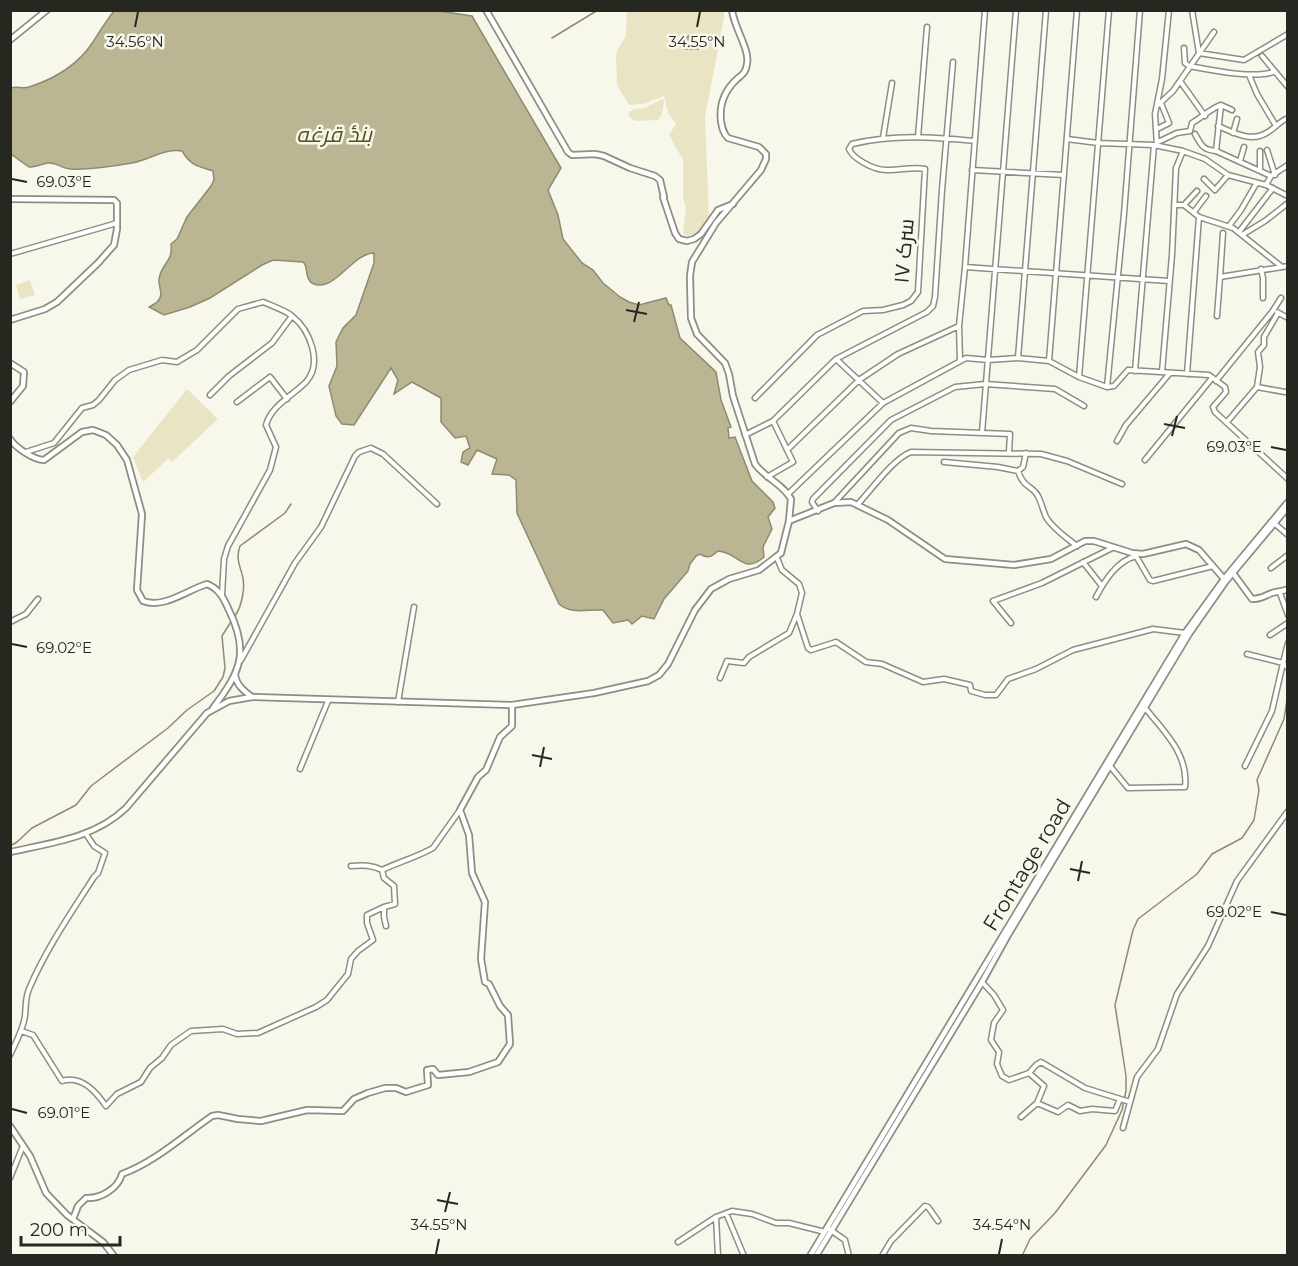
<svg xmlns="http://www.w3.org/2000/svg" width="1298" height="1266" font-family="Montserrat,Cairo,sans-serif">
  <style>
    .green { fill: #e9e5c4 }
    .water { fill: #bab693; stroke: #8e8b71; stroke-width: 1.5 }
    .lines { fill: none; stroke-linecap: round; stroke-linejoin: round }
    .stream { stroke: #8e8b71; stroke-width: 1.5 }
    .minor-casing { stroke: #8e8d82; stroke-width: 7 }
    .tertiary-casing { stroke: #8e8d82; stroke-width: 8 }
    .secondary-casing { stroke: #8e8d82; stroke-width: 8 }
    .minor { stroke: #fff; stroke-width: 4 }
    .tertiary { stroke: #fff; stroke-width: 4.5 }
    .secondary { stroke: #fff; stroke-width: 4.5 }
    .ticks { fill: none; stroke: #272722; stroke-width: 2 }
    .labels { text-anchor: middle; stroke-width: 5; stroke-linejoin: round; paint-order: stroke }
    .street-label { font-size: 21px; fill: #272722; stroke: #f8f7eb }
    .water-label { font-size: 22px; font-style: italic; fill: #585115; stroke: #f8f7eb }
    .ticks-label { font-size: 15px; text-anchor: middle; fill: #272722; stroke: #f8f7eb; stroke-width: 5; stroke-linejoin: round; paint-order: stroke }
  </style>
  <rect width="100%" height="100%" fill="#f8f7eb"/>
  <path class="green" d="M627 11H724V18L705 117 709 218 697 233 688 236 683 233 686 208 683 198V160L669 135 676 124 668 113 664 96 643 104 629 105 617 85 616 57 617 51 626 36Z
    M662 99 664 101 662 114 658 120 635 121 629 116V112L634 109 645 108Z
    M30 280 35 295 20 299 16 285Z
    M187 389 218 419 172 462 169 458 143 482 133 457Z"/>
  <path class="water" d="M439 11 472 16 561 168 548 190 558 215 563 239 582 263 593 270 603 283 620 297 629 302 639 305 666 298 669 305H671L680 338 716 372 721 400 731 427 728 428 729 438 735 437 752 481 773 502 775 508 768 517 772 529 763 547 764 557C743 575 740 553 718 551 711 557 708 559 700 554L696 556 690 564 688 571 664 599 654 619 642 616 632 624 628 620 613 623 603 610C588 609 572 615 559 604L517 513 516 480 509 475 492 474 497 459 477 450 468 465 461 462 463 452 470 448 466 436 455 438 441 422V398L412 382 394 394 398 380 391 368 354 425 342 424 336 416 329 386 337 366 336 342 343 328 356 315 374 263V253C352 253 333 295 312 283 304 278 309 267 303 262L273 260 262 265 210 298 190 307 164 315 149 307C152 305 155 304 157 302 165 295 158 287 159 279 162 261 173 264 171 244L177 239 187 217 211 186 214 180 213 171C198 166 192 167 182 151 164 148 150 160 132 163 116 166 86 170 70 169 62 168 55 162 48 163 41 164 36 167 29 167L11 154V88C17 86 23 89 29 87 54 79 78 65 93 42 100 31 106 21 114 11Z
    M694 35 696 36 698 49H684L685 37Z"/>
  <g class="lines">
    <path class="stream" d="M552 38 598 10
      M235 616C242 606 246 586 242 574 239 564 236 557 240 546L285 513 291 504
      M10 846 17 842 32 828 76 805 91 786 168 728 187 710 214 691 223 677 225 668 222 636 232 620
      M1022 1256 1030 1239 1055 1213 1106 1145 1122 1110 1126 1091V1076L1115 1005 1133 930 1138 919 1197 874 1212 854 1242 838 1254 820 1259 790 1257 780 1284 719 1288 693"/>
    <defs>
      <path id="minor" d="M1192 10 1199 53 1244 60 1288 34
        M1184 48 1185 63 1189 66C1211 70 1253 79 1273 72
        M1262 56 1288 87
        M1249 75 1257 94 1276 126
        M1180 81 1205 116
        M1221 105 1232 110
        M1157 106 1173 91 1214 32
        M1218 126C1234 133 1252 143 1268 132 1275 128 1280 121 1288 118
        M1157 129 1169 123 1161 103
        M1233 133 1237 119
        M1195 134C1201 145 1203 150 1216 151L1271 176
        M918 137 927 27
        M883 138 892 83
        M1067 139 1098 143 1154 145 1183 151 1205 159 1228 175 1266 185 1288 196
        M1158 142 1177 133 1190 131 1192 123C1201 118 1213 107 1221 105L1216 151
        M1157 146 1155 114 1162 79 1169 10
        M1267 150 1275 175
        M1260 151V171
        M1240 161 1244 147
        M972 170 1064 175
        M1204 179 1215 190 1228 175
        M1266 185 1271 176 1288 165
        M1174 205H1184L1199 217 1233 228 1282 267
        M1184 205 1197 191
        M1194 212 1206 196
        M1229 226 1241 210 1256 184
        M1239 232 1273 188
        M1242 235 1265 221 1288 203
        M10 254 117 223
        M965 267 985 10
        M1261 269 1263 278V298
        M1220 277 1223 233
        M1277 312 1288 318
        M1217 316 1220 277 1288 266
        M1018 358 1046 10
        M836 359 883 403
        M960 361 959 326 965 267 1169 281
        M1049 361 1077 10
        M1135 371 1154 145
        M1162 372 1172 255 1176 168 1183 151
        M1187 374 1199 217
        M1079 377 1109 10
        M1216 381 1272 312 1281 298
        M1107 387 1124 214 1140 10
        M1257 387 1285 392
        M210 395 229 376 272 343 292 316
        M755 398 817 335 863 311 883 310 903 305 911 301 918 292 925 169C911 166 900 171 886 170 874 170 853 159 849 149L852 144C893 134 933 137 975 141
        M237 402 270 377 287 399
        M773 421 836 359 927 312 933 306 935 297 942 190 953 62
        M1227 422 1257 387 1260 367 1258 352 1264 345V337L1278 313
        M982 433 1016 10
        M745 435 773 421 793 462 767 477
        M1117 441 1126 425 1170 373
        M787 450 859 380 898 354 959 326
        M26 452 54 443 82 408 93 405 99 400 115 380 129 370 162 360 177 362 197 350 238 309 263 302C272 306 285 310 292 316 310 330 323 363 306 382 292 396 271 406 266 425L276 447 270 470 228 546 224 559 222 595
        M1145 460 1212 378
        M944 462 998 467 1018 471
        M1018 471C1024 489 1032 485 1038 496 1041 502 1043 510 1046 517 1053 529 1067 538 1077 546
        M1018 471 1023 467 1026 453
        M788 494 883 403 966 358 988 360 1018 358 1049 361 1079 377 1107 387 1114 386 1128 370 1209 375 1225 387 1226 392 1213 407 1215 412 1288 479
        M834 503 899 433 911 428 931 431 1010 434 1009 452
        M858 504C872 489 893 459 911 452L1041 454 1067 461 1122 484
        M818 511 812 502 813 499 891 420 955 387 985 384 1055 389 1084 406
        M1274 523 1288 535
        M1136 556 1150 580 1153 581 1213 566
        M1083 562 1102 586
        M1271 568 1288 555
        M1280 593 1288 615
        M1096 597C1105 580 1117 561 1136 556
        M797 614 808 648 811 650 836 642 866 662 882 664 923 682 944 679 970 685 971 691 985 695H996L1008 679 1036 669 1073 650 1153 629 1185 633
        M10 622 26 614 38 599
        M1011 623 993 601 1042 583 1112 548
        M1270 635 1288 623
        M1288 643 1283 663 1288 668
        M241 660 295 563 321 527 355 456 359 452 371 448 383 454 437 504
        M720 678 727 661 744 663 749 657 789 633 797 614 802 593 799 584 782 570 777 558
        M398 702 414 607
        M1110 766 1128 788 1185 787C1189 755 1164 731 1145 708
        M1245 766 1272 711 1283 663 1247 654
        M300 769 328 701
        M351 866C363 865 372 865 382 870 399 862 417 857 433 848L460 810
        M384 907V917L386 926
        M982 982 994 995 1003 1010 994 1023 991 1040 999 1052 997 1064 1002 1076 1009 1080 1029 1073 1044 1086 1037 1103 1021 1117
        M21 1031 33 1035 62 1081C82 1075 96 1092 106 1106L117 1094 141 1082 150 1068 162 1058 171 1045 191 1031 223 1029 237 1034 258 1033 316 1007 327 1000 348 974 351 959 358 951 373 940 367 923V915L384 907 395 904 394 886 384 878 382 870
        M10 1055C16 1042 23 1030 25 1016 26 1006 25 999 29 989 46 949 71 913 94 877L98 873 105 853 94 846 86 834
        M1029 1073 1036 1065 1041 1062 1085 1088 1130 1102
        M1037 1103 1058 1112 1068 1105 1080 1111 1092 1109 1115 1111 1120 1099
        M1123 1128 1137 1077 1158 1049 1177 994 1208 946 1237 881 1288 811
        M10 1178 23 1146
        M726 1213 744 1256
        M716 1217 718 1256
        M829 1229 845 1240 849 1256
        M678 1242 716 1217 732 1211 752 1214 776 1223H789L825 1232
        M882 1256 891 1241 925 1206 928 1207 938 1221"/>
      <path id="tertiary" d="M486 10 568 152 572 155 595 154 604 156 630 168 655 176 660 180 664 197
        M10 40 47 10
        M663 197 675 233 679 239 687 241 694 239 701 234 718 210 733 204
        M10 199 114 200 117 203V229L114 245 98 263 57 302 45 309 10 320
        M10 363 24 372 23 386 10 402
        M10 439C16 448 34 460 44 460L82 432 93 430 106 435 117 445 127 460 142 514 137 590 143 601C164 609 187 590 207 584 219 589 223 597 228 608 250 652 241 671 213 708
        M1233 573 1252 599C1261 599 1264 596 1272 593 1278 591 1282 592 1288 589
        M235 674C236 685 244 691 252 697
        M10 1126 30 1156 46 1193 67 1215 103 1242 114 1256
        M73 1219 78 1206 86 1198C100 1199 118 1189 122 1174 155 1162 183 1136 212 1116L218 1115 238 1119 261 1121 307 1110 343 1111 354 1099 368 1093 385 1088H396L406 1092 428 1085 427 1070 433 1069 438 1075 469 1072 498 1062 510 1044 508 1015 500 1006 489 984 485 982 481 959 485 902 472 873 469 835 460 810 478 777 486 770 500 737 512 726V705"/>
      <path id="secondary" d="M789 521 834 503 851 502 888 520 945 559 1014 565 1051 559 1085 541H1094L1132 553 1143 554 1186 544 1199 550 1225 580
        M10 852C51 843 95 838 126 808L207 713 229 701 252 697 512 705 594 693 648 681 659 675 668 664 695 610 711 589 729 579 759 570 781 553 789 521 791 499C783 484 765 478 755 464L733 396 729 374 725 363 697 334 691 318 690 276 692 262 716 223 761 170 766 159V154L759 147 728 138C723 133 722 128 721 121 719 104 724 91 737 79 743 74 746 72 747 64 750 49 734 28 732 10
        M810 1256 1185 633 1224 579 1288 502
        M816 1256 982 982 1008 935 1189 634 1226 581 1288 507"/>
    </defs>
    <use href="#minor" class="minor-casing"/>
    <use href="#tertiary" class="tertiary-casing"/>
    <use href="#secondary" class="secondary-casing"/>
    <use href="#minor" class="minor"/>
    <use href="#tertiary" class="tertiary"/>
    <use href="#secondary" class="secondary"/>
  </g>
  <path class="ticks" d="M135 27 138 12M697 27 700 12M12 179 27 182M626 310 647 314M634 322 639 302M1164 424 1185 428M1172 436 1177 416M1271 447 1286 450M12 644 27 647M532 755 552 759M540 767 544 747M1070 869 1090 873M1078 881 1082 861M1271 912 1286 915M12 1109 27 1113M437 1200 458 1204M445 1212 450 1192M436 1254 439 1239M999 1254 1002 1239"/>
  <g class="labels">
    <g class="street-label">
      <text transform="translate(904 251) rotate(-85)" y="7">سرک ۱۷</text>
      <text transform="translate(1027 865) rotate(-59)" y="7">Frontage road</text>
    </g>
    <g class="water-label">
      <text x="334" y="142">بندٔ قرغه</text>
    </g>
  </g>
  <g class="ticks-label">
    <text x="135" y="47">34.56°N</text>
    <text x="697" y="47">34.55°N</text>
    <text x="64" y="187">69.03°E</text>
    <text x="1234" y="452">69.03°E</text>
    <text x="64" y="653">69.02°E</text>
    <text x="1234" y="917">69.02°E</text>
    <text x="64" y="1118">69.01°E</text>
    <text x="439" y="1230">34.55°N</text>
    <text x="1002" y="1230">34.54°N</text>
  </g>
  <rect width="1298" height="1266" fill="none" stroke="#272722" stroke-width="24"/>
  <path d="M21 1236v9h99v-9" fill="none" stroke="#272722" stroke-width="3"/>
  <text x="30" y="1236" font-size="18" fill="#272722" stroke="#f8f7eb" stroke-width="4.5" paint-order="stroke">200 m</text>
</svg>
